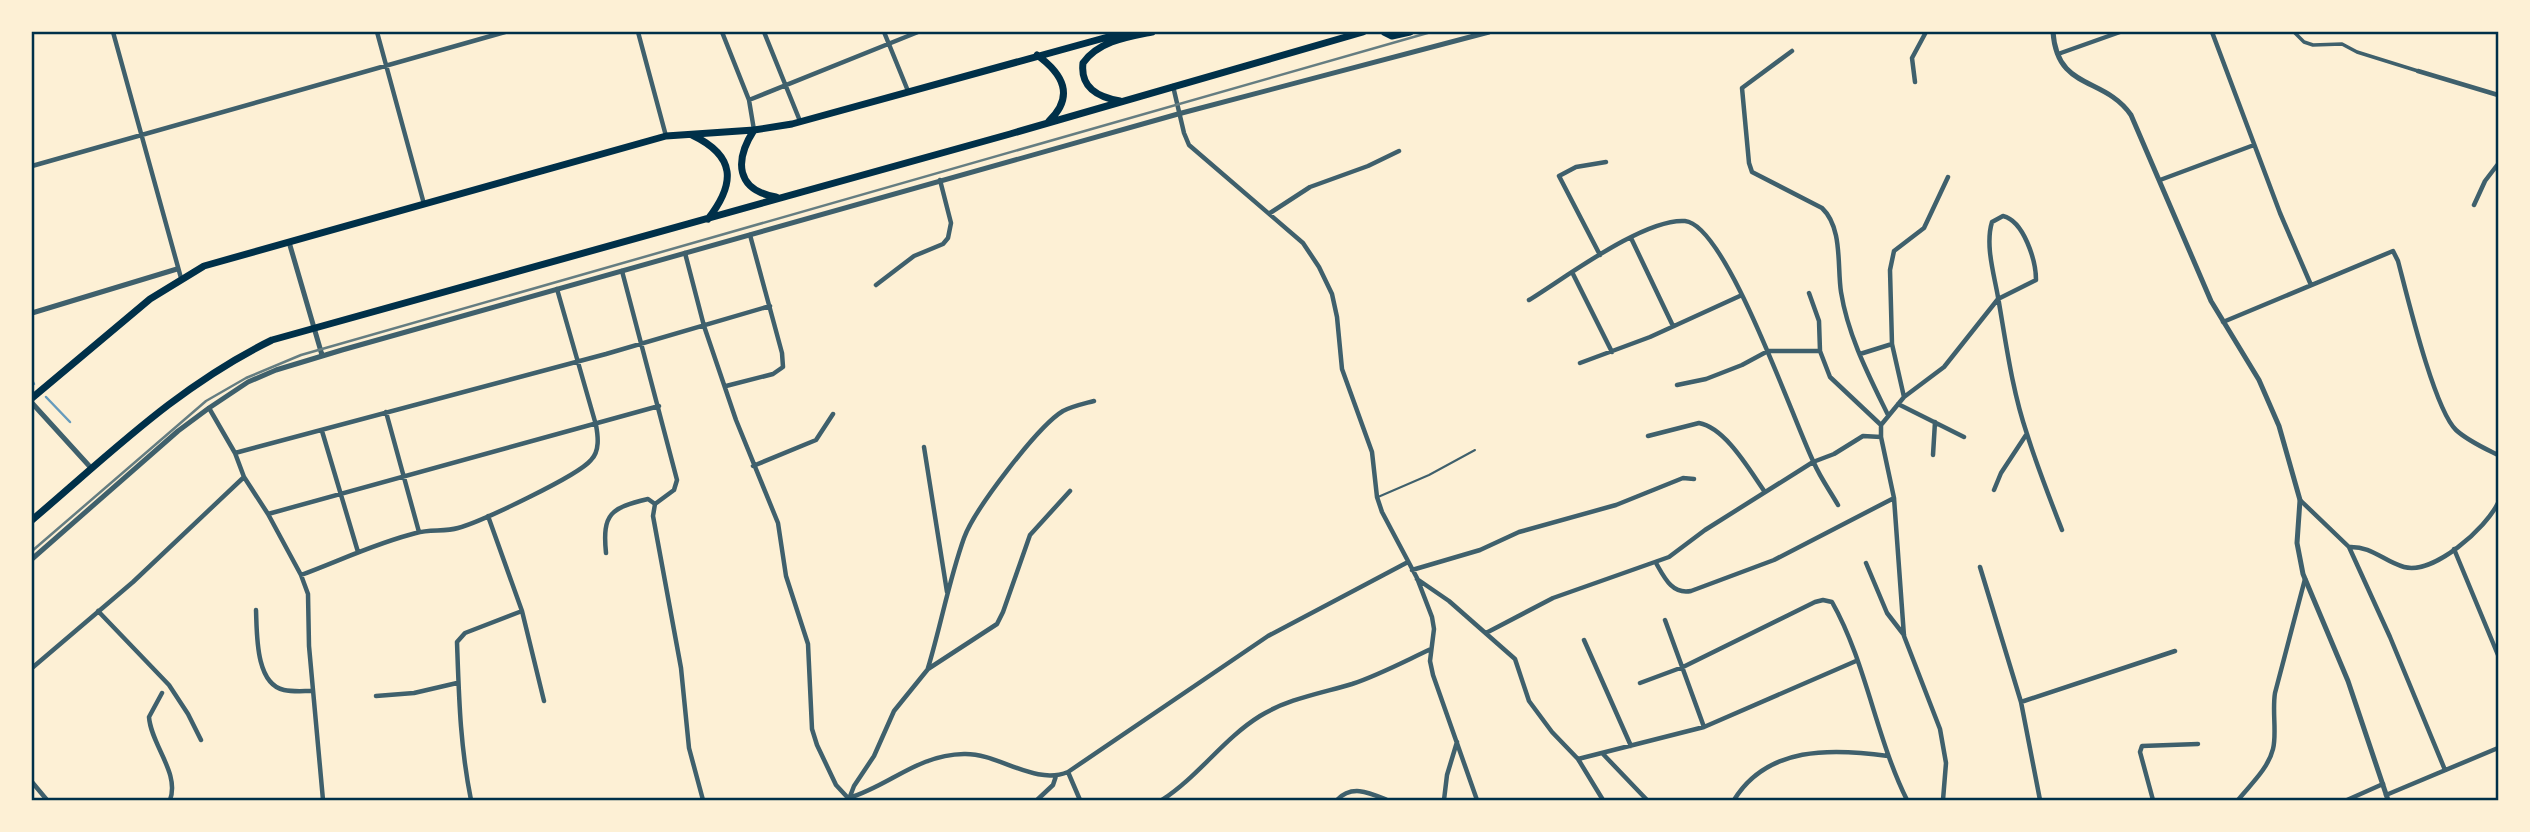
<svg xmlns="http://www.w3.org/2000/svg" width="2530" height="832" font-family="Literata,serif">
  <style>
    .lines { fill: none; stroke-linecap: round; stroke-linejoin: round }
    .stream { stroke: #669bbc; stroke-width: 2.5 }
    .service { stroke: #3f606c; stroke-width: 2 }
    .pedestrian { stroke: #3f606c; stroke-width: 3.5 }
    .minor { stroke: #3f606c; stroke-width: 4.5 }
    .tertiary { stroke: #3f606c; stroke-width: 5 }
    .trunk { stroke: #003049; stroke-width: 7 }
    .rail { stroke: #657d81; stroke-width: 2.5 }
    .neatline { fill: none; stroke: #003049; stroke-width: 2.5 }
  </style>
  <rect width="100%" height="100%" fill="#fdf0d5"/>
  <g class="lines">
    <path class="stream" d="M32 380 34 384
      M46 397 70 422"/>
    <path class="service" d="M1378 497 1429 475 1475 450"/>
    <path class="pedestrian" d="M2294 32 2304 42 2313 45 2342 44 2357 52 2418 71"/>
    <path class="minor" d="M113 32 181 278
      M377 32 424 204
      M638 32 666 136
      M722 32 749 100 754 130
      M764 32 800 121
      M884 32 908 91
      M2212 32 2280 213 2311 285
      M1792 51 1742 88 1749 163 1752 172 1822 208C1843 228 1837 266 1841 292 1848 336 1869 376 1888 415
      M2058 54 2120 32
      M2418 71 2498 95
      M1915 82 1912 58 1926 32
      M1173 86 1184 133 1189 145 1303 243 1319 267 1332 294 1337 317 1342 369 1372 452 1377 497 1382 512 1417 578 1432 617 1434 629 1430 661 1433 675 1477 800
      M749 100 918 32
      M32 166 505 32
      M2160 180 2254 145
      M2474 205 2485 181 2498 164
      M1270 213 1310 187 1368 166 1399 151
      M1631 238 1673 326
      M685 253 704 326 736 420 778 523 786 576 808 644 812 729 817 745 836 785 849 799 854 786 874 756 894 711 928 669 997 624 1003 612 1030 535 1070 491
      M1600 255 1559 176 1576 167 1606 162
      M622 271 677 480 674 490 655 504 653 516 681 668 689 748 703 800
      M1573 274 1612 352
      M876 285 914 256 943 244 948 238 951 223 940 180
      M1809 293 1819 321 1820 351 1830 377 1881 425
      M1529 300C1565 278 1644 218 1685 221 1727 225 1794 423 1814 463 1820 477 1830 491 1838 505
      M2223 322 2393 251 2398 261C2407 295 2434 409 2456 430 2468 441 2484 448 2498 455
      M1860 354 1892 344
      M1580 363 1650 337 1742 295
      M1677 385 1706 379 1742 365 1768 351H1820
      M726 386 773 374 783 367 782 353 750 235
      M1904 397 1892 344 1890 270 1894 251 1924 228 1948 177
      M1898 404 1964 437
      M209 408 235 453 244 477 268 514 301 575 308 594 309 646 323 800
      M386 412 419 532
      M322 431 358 552
      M1648 436 1699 423C1726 428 1750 471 1765 492
      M924 447 947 592
      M235 453 606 354 770 306
      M1933 455 1935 422
      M753 466 816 440 833 414
      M1994 490 2001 473 2026 435
      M2300 500 2349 547
      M268 514 659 406
      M488 516 522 611 544 701
      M2454 549 2498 655
      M606 553C602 513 611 508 648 499L655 504
      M1656 563C1664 577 1672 595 1691 591L1774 560 1894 498
      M1866 563 1887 613 1904 635
      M1980 567 2021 702 2040 800
      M1412 570 1480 550 1519 532 1616 505 1683 478 1694 479
      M301 575C339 561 376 543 416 533 430 529 445 532 458 528 480 522 578 476 591 460 600 451 598 436 596 425L557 289
      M1417 579 1449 601 1515 659 1529 701 1552 732 1578 759 1603 800
      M256 610C257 632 255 684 284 690 293 692 303 691 312 691
      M98 611 169 685 188 714 201 740
      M1665 620 1704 727
      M1486 633 1553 598 1669 557 1705 530 1813 462 1834 454 1863 436 1881 437
      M1584 640 1631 746
      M32 668 133 582 244 477
      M928 668C941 625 949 580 964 538 974 510 1038 426 1063 411 1073 406 1083 404 1094 401
      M1640 683 1683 667 1815 602 1823 600 1832 602C1866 662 1876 738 1907 800
      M162 693 149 717C151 745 180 773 170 800
      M376 696 414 693 457 683
      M2021 702 2175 651
      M1603 754 1647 800
      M1578 759 1704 727 1856 661
      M2445 770 2390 637 2349 547C2372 546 2383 561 2404 567 2434 575 2486 528 2498 503
      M1068 772 1080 800
      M32 782 47 800
      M2386 795 2498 748
      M849 798C891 785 917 755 964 754 999 753 1034 786 1068 772L1268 636 1408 562
      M471 800C460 745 459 698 457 642L465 633 522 611
      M1037 800 1053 785 1056 776
      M1162 800C1199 776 1223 739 1260 716 1287 699 1322 693 1352 684 1379 675 1405 661 1431 649
      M1337 800C1352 784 1370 793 1387 800
      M1444 800 1447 775 1457 742
      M1734 800C1767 746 1832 748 1888 756
      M1943 800 1946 763 1940 729 1904 636 1894 498 1881 437V425L1904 397 1944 367 1998 299 2036 280C2036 261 2024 221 2003 216L1992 222C1985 245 1994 274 1998 297 2006 343 2012 390 2027 434 2037 466 2050 499 2062 530
      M2153 800 2140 752 2142 746 2198 744
      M2238 800C2250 785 2268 769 2273 749 2277 734 2272 711 2275 693L2305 579
      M2347 800 2383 784"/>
    <path class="tertiary" d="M2053 32C2057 91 2104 76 2131 115L2211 301 2259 380 2279 426 2300 500 2297 543 2303 574 2348 681 2388 800
      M289 242 322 355
      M32 313 177 269
      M32 403 92 469
      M32 559 178 431 209 408 248 382 276 370 342 350 1178 114 1489 32"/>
    <path class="trunk" d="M1384 32 1392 36 1410 32
      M1037 55C1063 74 1075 96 1049 121
      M1120 101C1098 97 1080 88 1083 63 1099 41 1127 37 1152 32
      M754 130C734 161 736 190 776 197
      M692 135C736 156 736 183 708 219
      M32 398 150 299 204 266 666 136 754 130 792 124 1126 32
      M32 520C111 453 178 386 272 340L1010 134 1363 32"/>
    <path class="rail" d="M32 551 206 401 246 378 301 355 1431 32"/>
  </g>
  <rect width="2530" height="832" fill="none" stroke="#fdf0d5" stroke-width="66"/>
  <rect x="33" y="33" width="2464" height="766" class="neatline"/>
</svg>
